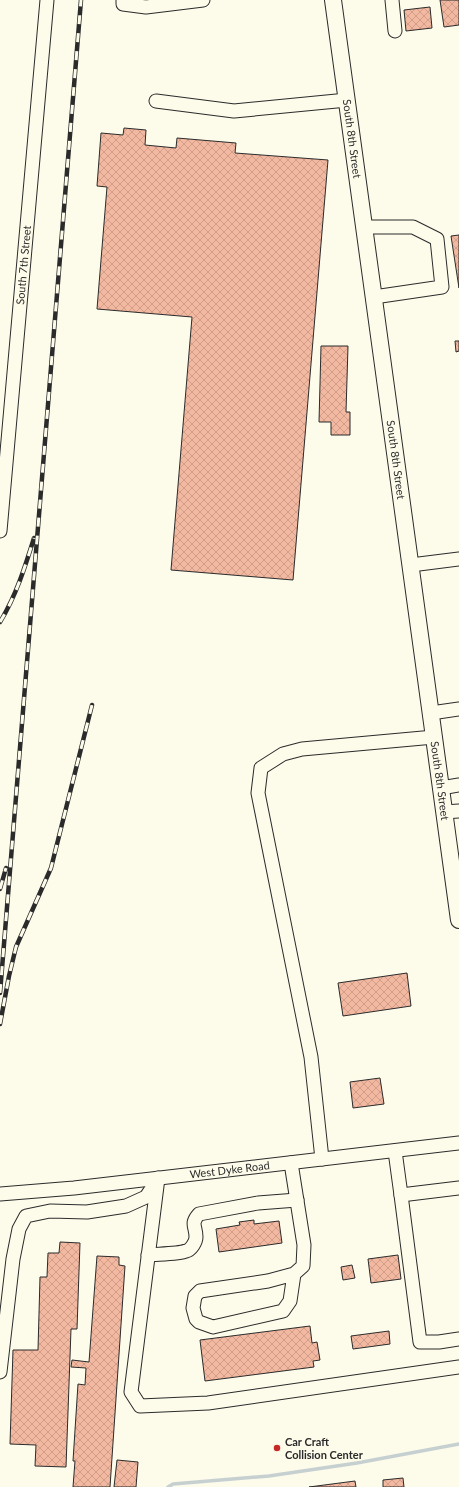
<svg xmlns="http://www.w3.org/2000/svg" width="459" height="1487" font-family="Lato,sans-serif">
  <style>
    .lines { fill: none; stroke-linecap: round; stroke-linejoin: round }
    .stream { stroke: #c7d0d0; stroke-width: 3.5 }
    .building { fill: url(#building-cross-hatch); stroke: #2b2b2b }
    .minor-casing { stroke: #2b2b2b; stroke-width: 15 }
    .major-casing { stroke: #2b2b2b; stroke-width: 18 }
    .minor { stroke: #fdfbea; stroke-width: 13 }
    .major { stroke: #fdfbea; stroke-width: 16 }
    .rail-casing { stroke: #2b2b2b; stroke-width: 4.5 }
    .rail { stroke: #fdfbea; stroke-width: 3; stroke-dasharray: 9; stroke-linecap: butt }
    .poi-dot { fill: #c62828; stroke: #fdfbea; stroke-width: 1.5 }
    .labels { text-anchor: middle; stroke-width: 3; stroke-linejoin: round; paint-order: stroke }
    .street-label { font-size: 11px; fill: #2b2b2b; stroke: #fdfbea }
    .poi-label { font-size: 11px; font-weight: bold; fill: #2b2b2b; stroke: #fdfbea; text-anchor: start }
  </style>
  <defs>
    <pattern id="building-cross-hatch" width="8" height="8" patternUnits="userSpaceOnUse"><rect width="8" height="8" fill="#f2b8a0"/><path d="M0 0l8 8M0 8l8-8" fill="none" stroke="#d09e8a"/></pattern>
  </defs>
  <rect width="100%" height="100%" fill="#fdfbea"/>
  <g class="lines">
    <path class="stream" d="M168 1487 173 1484 269 1476 357 1463 459 1444"/>
  </g>
  <path class="building" d="M440 0H459V25L444 27Z
    M430 7 432 28 406 31 404 10Z
    M124 128 146 130 145 145 176 148 177 138 236 143 235 153 328 160 293 580 171 570 192 317 97 309 107 187 97 186 101 133 123 135Z
    M459 235V288L451 236Z
    M455 341H459V351L456 352Z
    M321 346H348L346 412H350V435H331V422H319Z
    M407 973 411 1006 343 1016 338 983Z
    M380 1078 384 1104 353 1108 350 1082Z
    M254 1220V1224L279 1221 282 1243 219 1252 216 1229 240 1225 239 1222Z
    M60 1242 80 1243 77 1329H71L66 1467 35 1466 36 1445 10 1444 13 1350H38L40 1277H47L48 1253H59Z
    M398 1255 401 1279 371 1283 368 1259Z
    M97 1256 119 1257V1265L125 1266 110 1487H73L75 1461H73L78 1384 85 1385 86 1368 71 1367 72 1360 89 1362Z
    M352 1265 355 1278 343 1280 341 1267Z
    M310 1326 312 1343 317 1342 320 1360 313 1361 314 1367 205 1381 200 1340Z
    M389 1331 390 1344 353 1349 351 1336Z
    M117 1460 138 1462 136 1487H114Z
    M403 1478 404 1487H383V1480Z
    M355 1481 356 1487H309Z"/>
  <g class="lines">
    <defs>
      <g id="minor">
        <path d="M123 0V4L146 7 203 0"/>
        <path d="M392 0 395 31"/>
        <path d="M156 101 234 111 347 100"/>
        <path d="M364 227H413L437 239 442 287 374 297"/>
        <path id="s1" d="M0 531 47 0"/>
        <path d="M411 565 459 559"/>
        <path d="M431 713 459 709"/>
        <path d="M441 788 459 785"/>
        <path d="M444 812 459 811"/>
        <path d="M395 1151 401 1195 459 1188"/>
        <path d="M322 1159 311 1057 258 793 261 768 283 754 302 749 434 737"/>
        <path d="M291 1163 304 1245 303 1266 294 1274 268 1281 200 1291 195 1296 193 1308 196 1319 199 1322 213 1327 283 1311 290 1301 294 1274"/>
        <path d="M158 1178 131 1392 140 1406 208 1403 459 1367"/>
        <path id="s2" d="M0 1194 74 1188 459 1143"/>
        <path d="M401 1195 420 1342H439L459 1339"/>
        <path d="M148 1255C156 1254 179 1254 186 1251 191 1250 196 1242 196 1237 196 1226 190 1224 199 1214L258 1203 297 1200"/>
        <path d="M0 1372 13 1259 19 1229 26 1216 50 1211 87 1212 126 1206 146 1197 156 1182"/>
      </g>
      <g id="major">
        <path id="s3" d="M333 0 459 920"/>
      </g>
    </defs>
    <use href="#minor" class="minor-casing"/>
    <use href="#major" class="major-casing"/>
    <use href="#minor" class="minor"/>
    <use href="#major" class="major"/>
    <defs>
      <path id="rail" d="M0 622C16 596 25 567 34 538
        M0 889 6 868
        M0 993 81 0
        M0 1024 9 976 16 947 51 868 92 705"/>
    </defs>
    <use href="#rail" class="rail-casing"/>
    <use href="#rail" class="rail"/>
  </g>
  <circle class="poi-dot" cx="277" cy="1448" r="4"/>
  <g class="labels">
    <g class="street-label">
      <text dy="4" stroke="none"><textPath href="#s3" startOffset="140">South 8th Street</textPath></text>
      <text dy="4" stroke="none"><textPath href="#s1" startOffset="267">South 7th Street</textPath></text>
      <text dy="4" stroke="none"><textPath href="#s3" startOffset="464">South 8th Street</textPath></text>
      <text dy="4" stroke="none"><textPath href="#s3" startOffset="788">South 8th Street</textPath></text>
      <text dy="4" stroke="none"><textPath href="#s2" startOffset="231">West Dyke Road</textPath></text>
    </g>
    <g class="poi-label">
      <text x="285" y="1446">Car Craft<tspan x="285" dy="13">Collision Center</tspan></text>
    </g>
  </g>
</svg>
